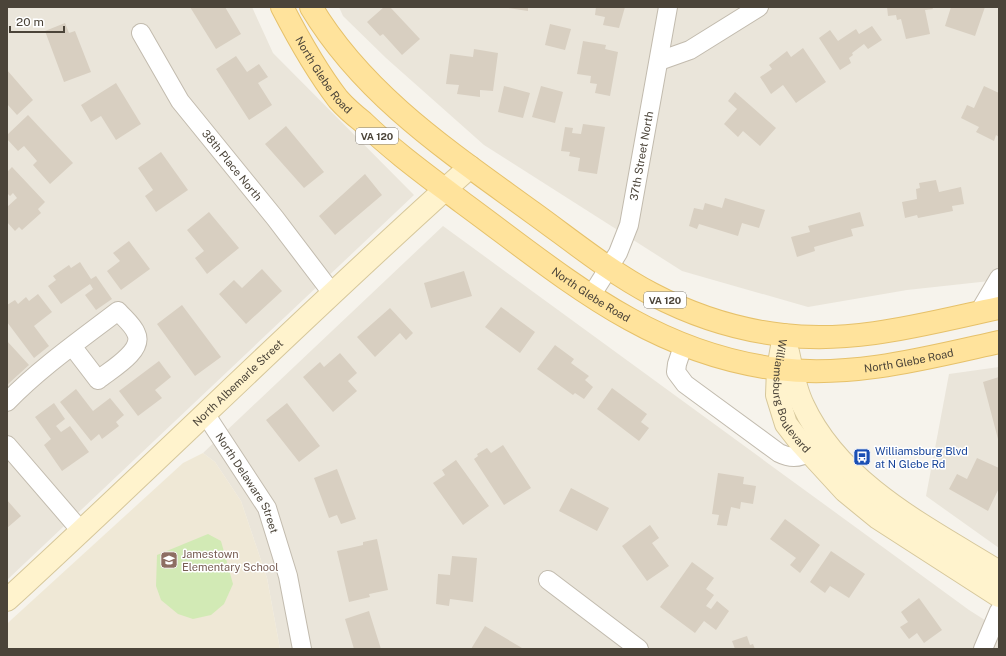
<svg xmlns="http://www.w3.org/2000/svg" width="1006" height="656" font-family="'Public Sans',sans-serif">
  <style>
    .residential { fill: #eae5da }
    .education { fill: #efe8d6 }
    .green { fill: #d2eab5 }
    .building { fill: #d8cfc1 }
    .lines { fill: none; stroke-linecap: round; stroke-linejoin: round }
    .street-casing { stroke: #c2bbae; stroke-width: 20 }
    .secondary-casing { stroke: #d6c79b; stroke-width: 24 }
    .primary-casing { stroke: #e6c16a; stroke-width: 24 }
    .street { stroke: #fff; stroke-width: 18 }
    .secondary { stroke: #fff3cd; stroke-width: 22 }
    .primary { stroke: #ffe39c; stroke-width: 22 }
    .labels { text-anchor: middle; stroke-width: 3; stroke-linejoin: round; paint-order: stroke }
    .shield { fill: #fff; stroke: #817c74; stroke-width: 1 }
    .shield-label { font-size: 10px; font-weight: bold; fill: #4b4439 }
    .street-label { font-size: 11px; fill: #4b4439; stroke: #fff }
    .transit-label { font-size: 11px; fill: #164399; stroke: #fff; text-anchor: start }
    .education-label { font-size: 11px; fill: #785e54; stroke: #fff; text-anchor: start }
  </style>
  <rect width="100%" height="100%" fill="#f6f3ec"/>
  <path class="residential" d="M7 7H252L273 53 414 195 7 580Z
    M339 7H999V280L907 290 808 307 682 271 484 145 386 58 343 16Z
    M443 226 969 610 999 629V649H280L267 578 241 501 215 462 203 453Z
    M999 367V548L926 496 949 374Z"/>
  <path class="education" d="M203 453 215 462 241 501 267 578 280 649H7V624L11 620 183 463Z"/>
  <path class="green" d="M208 534 221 541 233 584 224 604 211 615 193 619 178 614 161 600 156 586 157 555Z"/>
  <path class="building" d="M190 7H225L241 34 216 49Z
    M384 7H390L420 39 402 55 383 34 380 36 367 22Z
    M501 7H528V11Z
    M596 7H625L619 28 603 25 605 17 595 15Z
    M887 7H932L933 9 925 10 930 34 906 39 901 19 897 20 896 15 888 16Z
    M951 7H985L975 36 945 26Z
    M65 23 69 33 75 31 91 72 64 82 45 31Z
    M550 24 571 29 565 50 545 45Z
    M872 26 882 40 868 49 864 44 852 53 853 55 849 58 851 63 840 70 819 38 830 30 838 41 856 29 859 34Z
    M583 41 606 45 605 49 618 52 610 96 595 93 597 84 590 83 591 76 577 74Z
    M803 48 826 82 796 103 783 85 771 94 760 77 772 69 769 65 787 51 791 57Z
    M474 49 498 53 493 91 480 90V97L457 94 459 85 446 84 450 54 473 57Z
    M236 56 247 72 259 64 268 77 258 83 272 105 249 120 216 69Z
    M7 70 33 100 17 115 7 104Z
    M116 83 141 124 116 140 101 116 91 122 81 105Z
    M504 86 530 93 523 118 498 112Z
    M541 86 563 92 555 123 532 117Z
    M984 86 999 93V137L996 135 994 141 976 132 979 127 961 118 967 105 974 108Z
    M735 92 776 128 760 146 743 131 738 137 724 124 737 109 728 101Z
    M28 115 73 163 50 184 33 165 37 161 24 146 18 151 7 139V135Z
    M583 124 605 127 597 174 578 171 580 158 569 156 570 152 561 151 565 127 573 128 572 133 581 134Z
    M286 126 324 172 304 188 265 144Z
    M161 152 188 190 156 212 145 196 153 190 138 168Z
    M12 167 45 202 38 209 41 213 22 230 19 227 15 231 7 222V207L17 198 13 193 10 196 7 193V172Z
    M365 174 382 195 335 235 319 216Z
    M936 180 939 192 961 187 964 204 952 206 953 211 918 218 917 215 905 218 902 202 917 199 916 189 920 188 919 183Z
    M725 198 765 210 759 228 742 223 738 236 699 224 697 229 689 226 694 208 703 210 705 203 722 208Z
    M209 212 239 248 207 274 195 258 204 251 187 230Z
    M860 212 864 226 851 229 853 236 814 247 815 251 797 257 791 237 810 232 808 226Z
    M129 241 150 269 121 290 107 271 120 261 113 253Z
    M80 262 91 279 96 276 112 299 96 310 85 295 93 289 90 284 61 304 48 286 56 280 53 276 69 265 71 268Z
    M262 269 282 291 246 324 219 294 234 280 242 288Z
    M464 271 472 296 431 308 424 283Z
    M38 294 52 312 34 326 49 346 34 358 7 322V305L15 300 18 304 26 297 29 301Z
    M182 305 221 357 195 376 157 324Z
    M501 307 535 332 520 353 485 327Z
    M390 308 413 333 406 340 400 333 375 357 357 337Z
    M7 341 29 365 7 385Z
    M555 345 574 359 571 363 589 376 585 380 593 387 584 399 575 393 573 395 537 369Z
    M340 353 357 373 348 381 357 391 333 412 303 377 320 362 324 367Z
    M159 361 171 377 155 390 162 398 138 416 119 391Z
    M999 377V439H998L983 382Z
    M612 388 647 414 641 422 649 428 639 441 597 409Z
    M76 389 93 411 110 398 124 415 116 422 119 426 102 439 99 434 91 441 60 402Z
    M54 403 65 419 56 426 61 432 70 426 89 452 62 471 44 445 51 439 35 417Z
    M287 403 320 446 299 462 266 420Z
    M503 445 531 488 504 505 474 459 478 456 477 454 487 448 491 453Z
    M977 458 999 468V488L988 511 949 489 957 474 967 479Z
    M456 460 489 506 463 525 433 483 445 475 442 470Z
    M337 469 356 519 341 524 337 515 329 518 314 478Z
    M718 473 744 477 743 484 756 486 753 504 741 502 740 509 731 507 727 526 717 525 719 515 712 514Z
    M571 488 609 508 597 531 559 511Z
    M7 500 21 516 7 528Z
    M785 519 820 545 800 573 790 565 796 558 770 539Z
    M650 525 659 538 652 543 669 566 647 581 622 546Z
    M377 539 388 590 369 594 370 597 349 602 337 551 363 545V542Z
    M831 551 865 574 849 598 830 586 825 593 810 582Z
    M452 556 477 558 473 602 450 599 449 606 436 604 438 574 450 575Z
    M692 562 714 578 706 589 714 595 706 606 711 609 717 601 729 611 716 630 704 621 695 633 660 607Z
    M919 598 942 630 924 643 917 633 909 639 900 627 908 622 901 612Z
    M369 611 381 649H354L345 619Z
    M485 626 522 648 521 649H471Z
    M747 636 750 645 753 644 755 649H735L732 641Z"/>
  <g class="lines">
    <defs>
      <g id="street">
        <path id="s1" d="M141 33 180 101 275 218 332 293"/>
        <path d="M659 61 690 50 759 7"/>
        <path id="s2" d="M591 296 618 253 629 225 668 7"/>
        <path d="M979 312 999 278"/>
        <path d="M683 346 677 364 676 372 685 384 779 453C789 458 799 459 809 452"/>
        <path d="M7 402C40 368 80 340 118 311 124 318 133 325 136 333 145 351 110 370 98 380L72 346"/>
        <path id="s3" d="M206 415 267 508 288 576 302 649"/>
        <path d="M7 445 82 532"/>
        <path d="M548 580 639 649"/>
        <path d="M983 649 999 611"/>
      </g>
      <g id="secondary">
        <path id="s4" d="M784 335 778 369 777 395 786 424 800 442 845 491 878 518 999 596"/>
        <path d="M788 352C792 370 795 389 803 405 840 485 928 528 999 572"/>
        <path id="s5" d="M7 600C163 457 312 308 470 167"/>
      </g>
      <g id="primary">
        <path id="s6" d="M282 7C297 36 318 73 338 99 345 107 354 115 363 122 394 152 429 177 463 203 564 277 649 353 778 369 853 378 927 358 999 342"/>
        <path d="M311 7C364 96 451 153 532 212 571 240 610 272 652 294 692 315 738 330 783 335 856 344 928 323 999 308"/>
      </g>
    </defs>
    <use href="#street" class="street-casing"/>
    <use href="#secondary" class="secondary-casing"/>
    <use href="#primary" class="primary-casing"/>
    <use href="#street" class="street"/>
    <use href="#secondary" class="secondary"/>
    <use href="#primary" class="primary"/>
  </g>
  <defs>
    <symbol id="bus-square" viewBox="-11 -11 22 22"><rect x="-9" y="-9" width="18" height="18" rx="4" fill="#1a4fb4" stroke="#fff"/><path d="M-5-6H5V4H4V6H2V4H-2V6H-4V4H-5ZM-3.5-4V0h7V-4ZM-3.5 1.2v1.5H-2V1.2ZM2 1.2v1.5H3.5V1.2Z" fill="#fff"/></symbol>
    <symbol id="school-square" viewBox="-11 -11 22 22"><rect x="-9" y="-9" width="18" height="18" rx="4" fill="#8d6e63" stroke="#fff"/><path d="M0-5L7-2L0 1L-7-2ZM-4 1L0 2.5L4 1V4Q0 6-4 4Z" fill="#fff"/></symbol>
  </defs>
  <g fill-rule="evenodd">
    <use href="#bus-square" x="852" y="447" width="20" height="20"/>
    <use href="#school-square" x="159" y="550" width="20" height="20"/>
  </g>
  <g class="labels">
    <g class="shield">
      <rect x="356" y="128" width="42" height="16" rx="3"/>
      <rect x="644" y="292" width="42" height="16" rx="3"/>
    </g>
    <g class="shield-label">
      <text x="377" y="140">VA 120</text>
      <text x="665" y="304">VA 120</text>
    </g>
    <g class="street-label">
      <text dy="4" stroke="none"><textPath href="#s6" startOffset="80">North Glebe Road</textPath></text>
      <text dy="4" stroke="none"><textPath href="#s2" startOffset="151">37th Street North</textPath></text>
      <text dy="4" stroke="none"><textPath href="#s1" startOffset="161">38th Place North</textPath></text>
      <text dy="4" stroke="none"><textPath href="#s6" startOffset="428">North Glebe Road</textPath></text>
      <text dy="4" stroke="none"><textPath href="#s6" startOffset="763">North Glebe Road</textPath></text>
      <text dy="4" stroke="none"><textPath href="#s5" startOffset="317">North Albemarle Street</textPath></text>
      <text dy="4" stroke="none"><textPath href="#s4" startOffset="65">Williamsburg Boulevard</textPath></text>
      <text dy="4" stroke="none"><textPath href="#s3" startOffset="80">North Delaware Street</textPath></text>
    </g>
    <g class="transit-label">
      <text x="875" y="455">Williamsburg Blvd<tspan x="875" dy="13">at N Glebe Rd</tspan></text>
    </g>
    <g class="education-label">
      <text x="182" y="558">Jamestown<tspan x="182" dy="13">Elementary School</tspan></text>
    </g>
  </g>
  <rect width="1006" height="656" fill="none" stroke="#4b4439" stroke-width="16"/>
  <path d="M10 26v6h54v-6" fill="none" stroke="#4b4439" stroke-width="2"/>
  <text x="16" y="26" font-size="12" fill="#4b4439" stroke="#ffffff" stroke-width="3" paint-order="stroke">20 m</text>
</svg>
